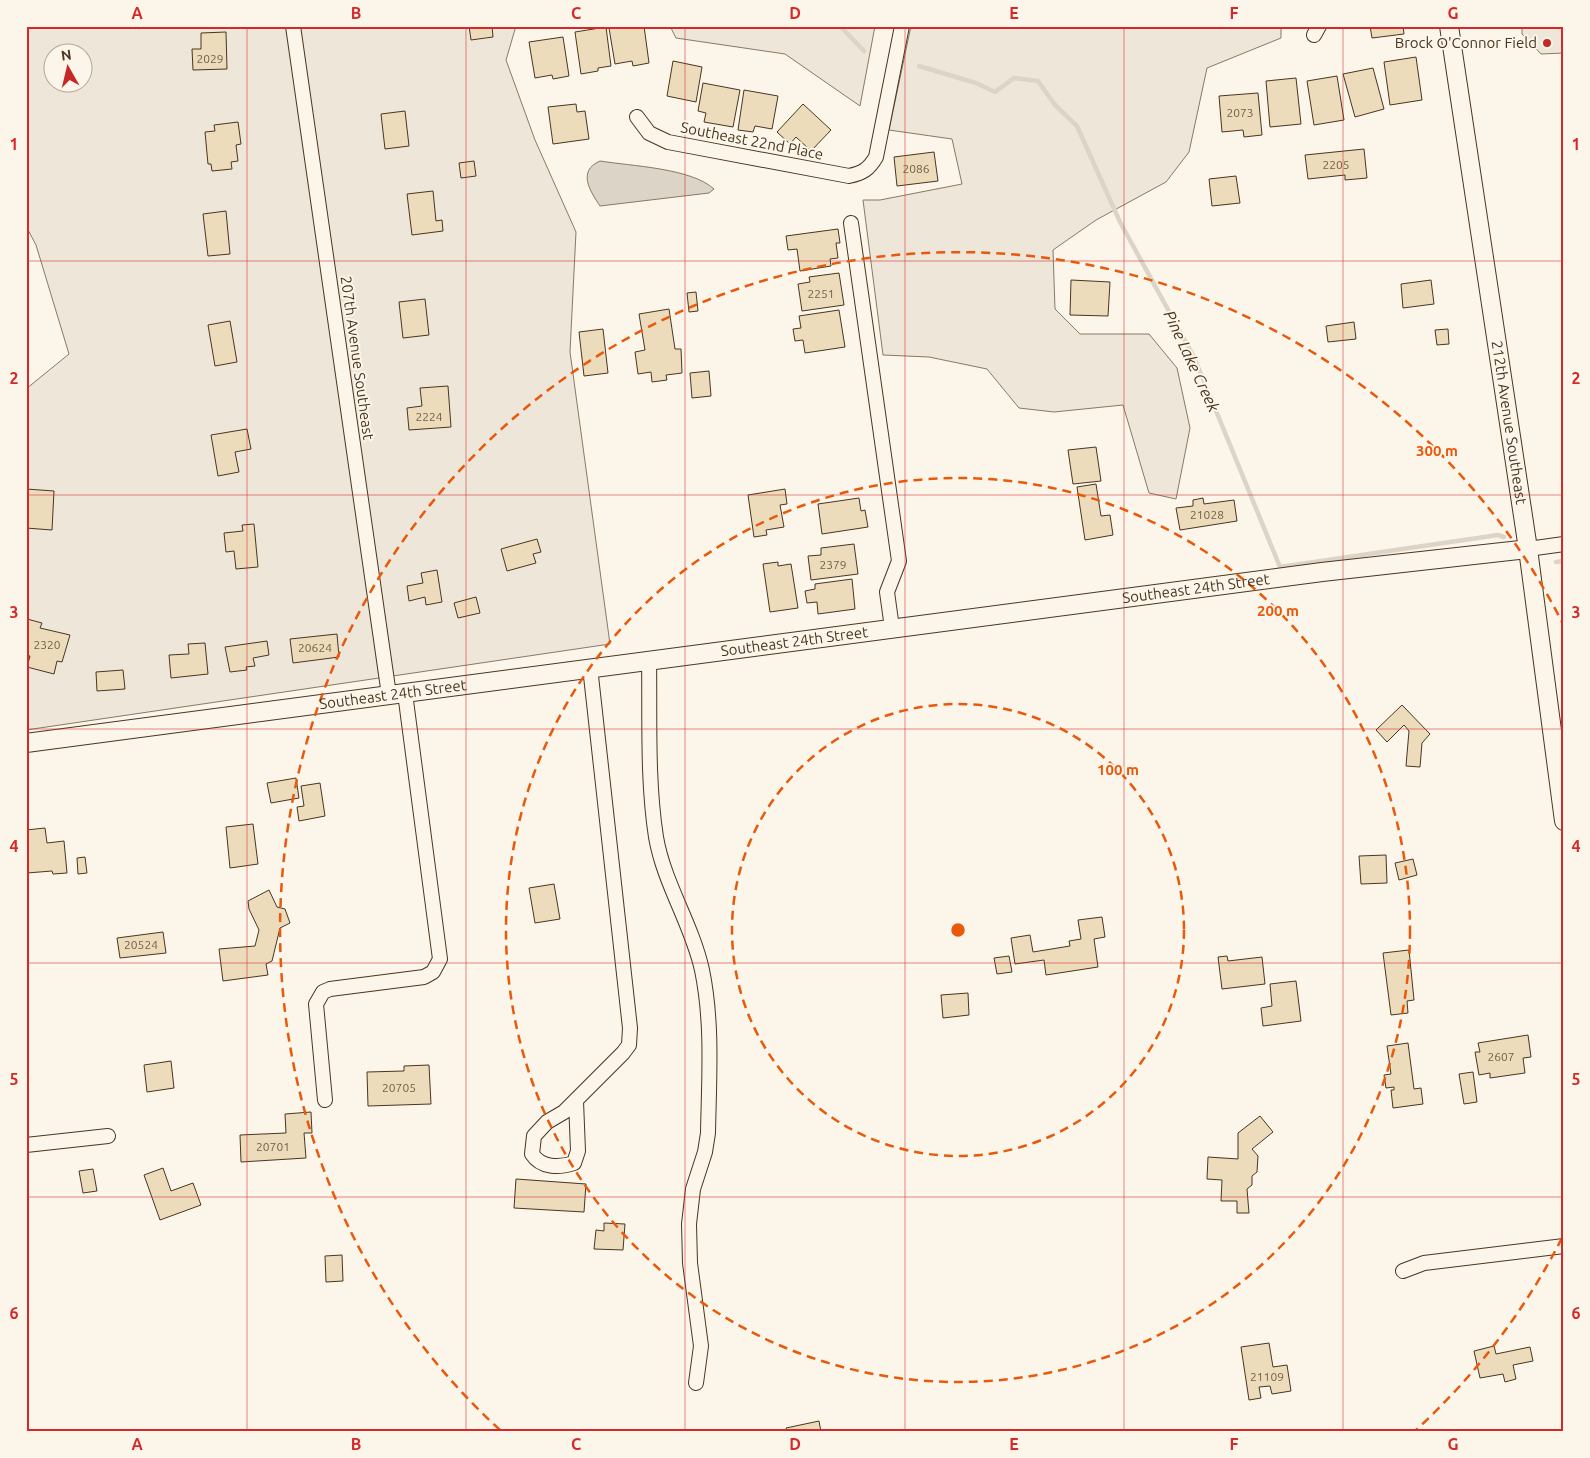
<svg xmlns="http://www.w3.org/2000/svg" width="1590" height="1458" font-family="Ubuntu,sans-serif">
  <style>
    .green { fill: #ede6d9; stroke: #887966; fill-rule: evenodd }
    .water { fill: #dcd4c6; stroke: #887966 }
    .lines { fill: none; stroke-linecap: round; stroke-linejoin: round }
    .stream { stroke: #dcd4c6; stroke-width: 4.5 }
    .building { fill: #ecdcbc; stroke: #4a3520 }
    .minor-casing { stroke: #4a3520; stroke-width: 16 }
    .tertiary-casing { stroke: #4a3520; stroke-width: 20 }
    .minor { stroke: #fbf6e9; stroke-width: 14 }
    .tertiary { stroke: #fbf6e9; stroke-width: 18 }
    .grid { fill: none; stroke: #d62828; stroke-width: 1; stroke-opacity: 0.55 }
    .ring { fill: none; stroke: #e8590c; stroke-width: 2.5; stroke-dasharray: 9 6 }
    .poi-dot { fill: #c62828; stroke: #fbf6e9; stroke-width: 2 }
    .labels { text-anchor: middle; stroke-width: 4; stroke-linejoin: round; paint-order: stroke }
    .number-label { font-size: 12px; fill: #725f47 }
    .poi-label { font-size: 15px; fill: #4a3520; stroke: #fbf6e9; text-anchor: end }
    .street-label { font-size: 15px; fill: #4a3520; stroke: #fbf6e9 }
    .water-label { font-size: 16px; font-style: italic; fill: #4a3520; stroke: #fbf6e9 }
    .centre { fill: #e8590c; stroke: #fbf6e9; stroke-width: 2.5 }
    .ring-label { font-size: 15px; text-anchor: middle; font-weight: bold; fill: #e8590c; stroke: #fbf6e9; stroke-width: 4; stroke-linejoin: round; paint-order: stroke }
    .neatline { fill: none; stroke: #d62828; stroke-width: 2 }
    .grid-label { font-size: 16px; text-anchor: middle; font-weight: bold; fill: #d62828 }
  </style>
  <rect width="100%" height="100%" fill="#fbf6e9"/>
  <path class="green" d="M26 26H516L506 60 535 140 576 232 570 352 610 644 26 730V389L69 354 36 245 26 226ZM52 52H82V82H52Z
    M670 26H875L860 106 785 54 676 38Z
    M911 26H1281V38L1207 68 1189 152 1166 182 1096 220 1053 250 1055 309 1080 334H1149L1177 368 1190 428 1176 499 1149 493 1123 405 1054 412 1019 408 987 369 929 357 883 355 863 200H880L962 184 952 139 889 130Z
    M1522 26H1564V53L1541 54 1522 34Z"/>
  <path class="water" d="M600 161C631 166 691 168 714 189L709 193 600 206C590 191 577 171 600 161Z"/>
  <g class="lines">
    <path class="stream" d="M840 26 864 51
      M919 66 976 83 995 92 1014 78 1038 81 1055 105 1077 126 1120 222 1194 357 1280 567 1498 535 1504 537
      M1556 562 1564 561"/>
  </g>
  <path class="building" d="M469 26H492L493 37 471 40Z
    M622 26H644L649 63 633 66 632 61 615 64 609 28Z
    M1370 26H1403L1404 34 1372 38Z
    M606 27 611 66 598 68V71L581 74 575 32Z
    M226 32 227 69 193 70 192 49H201V33Z
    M563 37 569 76 553 79 552 75 535 78 529 42Z
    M1416 57 1422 100 1390 105 1384 62Z
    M673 61 702 67 696 102 667 96Z
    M1373 68 1384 109 1355 117 1343 74Z
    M1337 76 1344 120 1314 125 1307 81Z
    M1296 78 1301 124 1270 127 1266 81Z
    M703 83 740 90 733 127 704 122 706 113 698 111Z
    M744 90 778 96 772 129 755 126 753 132 738 130Z
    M1258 93 1262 135 1244 137 1243 130 1222 132 1219 96Z
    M576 104 577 112 585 111 589 139 553 144 548 107Z
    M803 104 831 130 811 151 796 137 790 144 777 132Z
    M405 111 409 146 385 149 381 114Z
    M238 122 241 144 236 145 238 161 231 162 232 169 212 171 211 164H208L205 132 215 131 214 125Z
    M1364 149 1367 178 1345 180V175L1308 179 1305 155Z
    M934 152 938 181 897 186 894 157Z
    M474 161 476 176 461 178 459 163Z
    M1236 176 1240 203 1212 206 1209 179Z
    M433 191 436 221 442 220 443 231 412 235 407 194Z
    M226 211 230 254 208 256 203 214Z
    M838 229 840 243H836L838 258 830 259 831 266 800 271 797 249 788 250 786 236Z
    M839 273 844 305 802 311 798 284 810 282 809 277Z
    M1071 280 1110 282 1108 316 1070 315Z
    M1431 280 1434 304 1403 308 1401 284Z
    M696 292 698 311 689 312 687 293Z
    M425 299 429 335 403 338 399 302Z
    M669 309 675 349H681L682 373 666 375 667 380 652 382 651 372 638 374 635 352 645 350 639 314Z
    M839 310 845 347 805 353 803 340 795 341 793 329 801 328 799 316Z
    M230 321 237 362 215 366 208 325Z
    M1354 322 1356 339 1328 342 1326 326Z
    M603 329 608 373 584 376 579 332Z
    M1448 329 1449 344 1437 345 1435 330Z
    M709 371 711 396 692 398 690 373Z
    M448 386 451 427 409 430 407 408 422 406 420 388Z
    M247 429 251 449 235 452 239 472 218 476 211 435Z
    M1096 447 1101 481 1073 484 1068 450Z
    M1096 484 1101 516 1110 515 1113 535 1085 540 1077 487Z
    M26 489 54 491 52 530 26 528Z
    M785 489 787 504 780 505 784 527 766 530 767 535 754 537 748 495Z
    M859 498 861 511 865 510 868 527 822 534 818 504Z
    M1203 498 1204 504 1234 500 1237 521 1180 530 1176 508 1193 506V500Z
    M254 524 258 567 236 569 234 551 226 552 224 533 243 531 242 525Z
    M537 539 541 552 533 554 536 563 507 571 501 549Z
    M854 544 858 574 811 580 808 556 821 555V548Z
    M778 562V566L791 564 798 608 770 612 763 564Z
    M437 570 442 602 426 605 425 597 409 601 407 586 423 583 421 573Z
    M852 579 855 609 818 614 817 602 807 603 805 591 815 589V584Z
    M476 597 480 613 458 618 454 603Z
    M27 619 42 623 40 628 70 635 62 662 57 661 54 674 27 667 30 656 26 655Z
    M337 634 339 657 293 663 290 639Z
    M267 641 269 655 253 658 255 666 246 667 247 670 230 672 225 647Z
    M205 643 208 674 171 678 169 655 189 654 188 644Z
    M123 670 125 689 97 691 96 672Z
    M1402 705 1430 734 1422 743 1420 767 1406 766 1409 731 1404 725 1387 742 1376 730Z
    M296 778 299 798 271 803 267 783Z
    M320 783 325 816 299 821 297 807 304 806 301 786Z
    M253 824 258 864 230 868 226 827Z
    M45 828 47 843 64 841 67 873 53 874 52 871 27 873 26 830Z
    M1386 855 1387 883 1361 884 1359 856Z
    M85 857 87 873 78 874 77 858Z
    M1413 859 1417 875 1399 880 1395 863Z
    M554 884 560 919 535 923 529 888Z
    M269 890 277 907 285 909 290 923 280 928 272 961 266 964 268 975 223 981 219 949 255 946 259 930 249 909 248 901Z
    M1102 917 1105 937 1094 939 1098 967 1046 975 1044 960 1015 964 1011 938 1030 935 1033 952 1070 946 1069 941 1081 939 1078 920Z
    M163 932 166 953 120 958 117 938Z
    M1409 950 1414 1000 1407 1001 1408 1013 1391 1015 1383 953Z
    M1009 956 1012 972 997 974 994 958Z
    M1227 956 1228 961 1262 957 1265 984 1222 989 1218 957Z
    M1296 981 1301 1021 1263 1026 1261 1008 1272 1006 1270 984Z
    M968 993 969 1015 943 1018 941 995Z
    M1528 1035 1531 1057 1523 1058 1525 1073 1490 1078V1073L1479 1075 1475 1052H1480L1478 1043Z
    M1408 1043 1414 1089 1421 1088 1423 1104 1393 1108 1391 1090H1394V1087L1386 1088 1384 1075 1391 1074 1387 1046Z
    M171 1061 174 1088 147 1092 144 1065Z
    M429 1065 431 1104 368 1106 367 1072 404 1071V1066Z
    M1473 1072 1477 1102 1464 1104 1459 1074Z
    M311 1112 312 1133H304L306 1158 241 1162 240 1135 286 1133 285 1114Z
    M1260 1116 1273 1132 1252 1149 1258 1156 1257 1172 1252 1176V1185L1247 1189 1249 1213H1237V1201H1221L1222 1180 1207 1179 1208 1157 1238 1159V1133Z
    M163 1168 171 1191 193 1183 201 1205 160 1220 144 1175Z
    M93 1169 97 1191 83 1193 79 1171Z
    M516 1179 586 1184 584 1212 514 1208Z
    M604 1223 625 1224 623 1250 594 1249 596 1230 604 1231Z
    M342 1255 343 1281 326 1282 325 1256Z
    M1269 1343 1273 1367 1287 1365 1291 1391 1272 1394 1270 1386 1259 1387 1261 1398 1249 1400 1241 1347Z
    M1494 1346 1496 1354 1530 1347 1533 1361 1513 1365 1516 1379 1505 1382 1503 1374 1480 1378 1474 1351Z
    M819 1421 821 1432H787L786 1428Z"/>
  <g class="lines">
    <defs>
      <path id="minor" d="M293 26 389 695
        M1314 35 1319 26
        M637 117 649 133 668 142 849 176C863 173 869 169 876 157L902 26
        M851 223 899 561 887 592 892 628
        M1528 549 1564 544
        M649 659C650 718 647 779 656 837 664 884 692 924 702 970 713 1023 709 1079 708 1133L705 1152 693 1189 689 1224 690 1263 701 1346 696 1383
        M325 1100 316 1004 323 992 330 989 424 977 433 972 440 959 405 693
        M576 1101 578 1151 574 1163C559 1168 541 1168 532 1154L534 1136 547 1122 564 1112 623 1053 629 1045 630 1028 590 667
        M26 1145 108 1136
        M1403 1271 1424 1263 1564 1246"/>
      <g id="tertiary">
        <path id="s1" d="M1449 26 1528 549 1564 821"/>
        <path id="s2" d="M26 743 1322 572 1528 549"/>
      </g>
    </defs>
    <use href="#minor" class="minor-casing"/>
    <use href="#tertiary" class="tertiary-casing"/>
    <use href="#minor" class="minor"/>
    <use href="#tertiary" class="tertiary"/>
  </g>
  <path class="grid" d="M247 26V1432M466 26V1432M685 26V1432M905 26V1432M1124 26V1432M1343 26V1432M26 261H1564M26 495H1564M26 729H1564M26 963H1564M26 1197H1564"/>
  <g class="ring">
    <circle cx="958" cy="930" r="226"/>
    <circle cx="958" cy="930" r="452"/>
    <path d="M1562 1238A678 678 0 0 1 1416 1430M500 1430A678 678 0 1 1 1562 622"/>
  </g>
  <circle class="poi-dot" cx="1547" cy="43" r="5"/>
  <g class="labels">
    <g class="number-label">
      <text x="210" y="63">2029</text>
      <text x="1240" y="117">2073</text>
      <text x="1336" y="169">2205</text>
      <text x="916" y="173">2086</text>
      <text x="821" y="298">2251</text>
      <text x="429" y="421">2224</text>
      <text x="1207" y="519">21028</text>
      <text x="833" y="569">2379</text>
      <text x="47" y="649">2320</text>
      <text x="315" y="652">20624</text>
      <text x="141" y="949">20524</text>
      <text x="1501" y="1061">2607</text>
      <text x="399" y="1092">20705</text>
      <text x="273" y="1151">20701</text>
      <text x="1267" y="1381">21109</text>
    </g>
    <g class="poi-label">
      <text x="1537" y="48">Brock O'Connor Field</text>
    </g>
    <g class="street-label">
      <text transform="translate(752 141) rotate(11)" y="5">Southeast 22nd Place</text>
      <text transform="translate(357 358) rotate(82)" y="5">207th Avenue Southeast</text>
      <text dy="5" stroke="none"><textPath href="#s1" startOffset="401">212th Avenue Southeast</textPath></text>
      <text dy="5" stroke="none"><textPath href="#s2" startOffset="1180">Southeast 24th Street</textPath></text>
      <text dy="5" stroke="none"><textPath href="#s2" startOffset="775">Southeast 24th Street</textPath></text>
      <text dy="5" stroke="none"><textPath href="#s2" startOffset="370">Southeast 24th Street</textPath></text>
    </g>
    <g class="water-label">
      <text transform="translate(1192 361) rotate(65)" y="6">Pine Lake Creek</text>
    </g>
  </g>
  <circle cx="958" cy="930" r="8" class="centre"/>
  <g class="ring-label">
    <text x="1437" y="456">300 m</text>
    <text x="1278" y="616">200 m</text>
    <text x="1118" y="775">100 m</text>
  </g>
  <rect width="1590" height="1458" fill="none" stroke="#fbf6e9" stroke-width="55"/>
  <g transform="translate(68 68) rotate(352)"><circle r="24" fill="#fbf6e9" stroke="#b4a999"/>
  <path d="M0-4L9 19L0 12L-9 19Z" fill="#c62828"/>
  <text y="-8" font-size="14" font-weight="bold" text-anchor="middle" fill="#4a3520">N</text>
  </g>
  <rect x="28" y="28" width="1534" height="1402" class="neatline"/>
  <g class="grid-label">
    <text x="137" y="19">A</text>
    <text x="356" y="19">B</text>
    <text x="576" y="19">C</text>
    <text x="795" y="19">D</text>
    <text x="1014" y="19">E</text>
    <text x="1234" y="19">F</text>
    <text x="1453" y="19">G</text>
    <text x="14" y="150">1</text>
    <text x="1576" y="150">1</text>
    <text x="14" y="384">2</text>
    <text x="1576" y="384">2</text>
    <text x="14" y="618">3</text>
    <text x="1576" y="618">3</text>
    <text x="14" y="852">4</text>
    <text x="1576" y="852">4</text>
    <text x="14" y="1085">5</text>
    <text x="1576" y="1085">5</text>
    <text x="14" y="1319">6</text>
    <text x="1576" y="1319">6</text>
    <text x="137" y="1450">A</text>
    <text x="356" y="1450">B</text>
    <text x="576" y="1450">C</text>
    <text x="795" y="1450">D</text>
    <text x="1014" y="1450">E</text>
    <text x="1234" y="1450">F</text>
    <text x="1453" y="1450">G</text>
  </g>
</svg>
